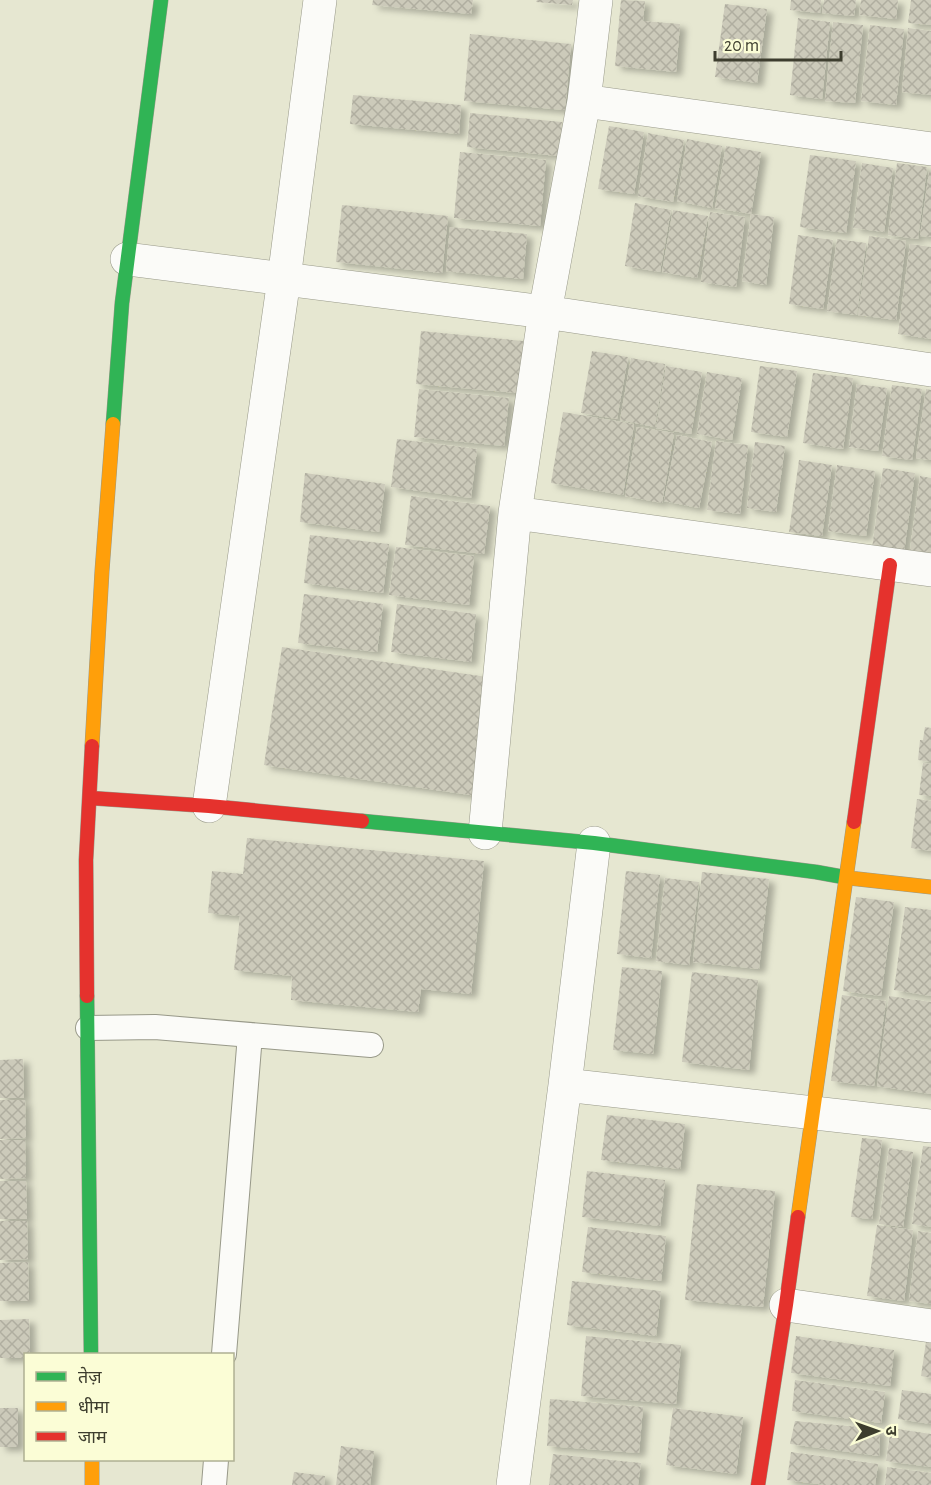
<svg xmlns="http://www.w3.org/2000/svg" width="931" height="1485" font-family="'Alegreya Sans','Noto Sans Devanagari',sans-serif">
  <style>
    .building { fill: url(#building-cross-hatch); filter: url(#shadow) }
    .lines { fill: none; stroke-linecap: round; stroke-linejoin: round }
    .lane-casing { stroke: #989989; stroke-width: 26 }
    .street-casing { stroke: #989989; stroke-width: 34 }
    .fast-casing { stroke: #989989; stroke-width: 15 }
    .slow-casing { stroke: #989989; stroke-width: 15 }
    .jam-casing { stroke: #989989; stroke-width: 15 }
    .lane { stroke: #fbfbf8; stroke-width: 24 }
    .street { stroke: #fbfbf8; stroke-width: 33 }
    .fast { stroke: #30b455; stroke-width: 14 }
    .slow { stroke: #ff9f0a; stroke-width: 14 }
    .jam { stroke: #e5322d; stroke-width: 14 }
  </style>
  <defs>
    <pattern id="building-cross-hatch" width="8" height="8" patternUnits="userSpaceOnUse" patternTransform="scale(1.5)"><rect width="8" height="8" fill="#cccaba"/><path d="M0 0l8 8M0 8l8-8" fill="none" stroke="#b0aea0"/></pattern>
    <filter id="shadow"><feDropShadow dx="6" dy="4" stdDeviation="3" flood-color="#0004"/></filter>
  </defs>
  <rect width="100%" height="100%" fill="#e6e7d1"/>
  <path class="building" d="M373 0H473L471 14 372 5Z
    M537 0H573L572 5 536 2Z
    M621 0 645 1 643 21 680 24 676 72 615 66Z
    M791 0H821L820 13 790 10Z
    M824 0H856L854 16 822 13Z
    M861 0H898L896 19 859 15Z
    M911 0H931V25L908 23Z
    M725 4 767 9 757 83 715 77Z
    M798 18 830 22 822 99 790 95Z
    M833 22 863 25 855 103 825 101Z
    M870 25 904 29 896 105 861 101Z
    M908 28 931 31V95L902 92Z
    M470 34 571 44 565 110 464 101Z
    M353 95 461 105 459 134 350 124Z
    M470 113 562 122 558 156 467 147Z
    M609 126 644 132 634 194 598 189Z
    M648 133 684 140 673 202 638 196Z
    M687 139 722 146 712 208 677 201Z
    M726 146 761 152 751 214 715 208Z
    M460 152 546 160 540 226 454 218Z
    M810 155 856 161 846 233 800 227Z
    M862 163 893 168 884 232 853 228Z
    M897 163 927 167 918 239 888 235Z
    M929 172H931V237L920 236Z
    M635 203 671 210 660 272 625 266Z
    M342 205 448 216 442 273 336 262Z
    M673 210 708 216 697 278 662 272Z
    M710 212 745 217 736 287 701 282Z
    M751 214 774 217 766 285 742 281Z
    M450 227 527 234 523 279 446 271Z
    M798 235 833 240 823 309 789 304Z
    M869 236 906 241 896 320 858 315Z
    M837 239 866 243 857 315 827 311Z
    M910 244 931 247V339L898 334Z
    M421 331 523 341 518 393 416 384Z
    M592 351 628 357 617 419 581 413Z
    M631 358 665 364 655 427 620 420Z
    M666 366 702 372 691 434 656 428Z
    M760 366 797 371 787 437 751 432Z
    M707 372 742 378 732 440 697 434Z
    M813 373 853 378 843 449 803 443Z
    M857 384 887 388 878 451 849 447Z
    M892 385 922 389 912 460 882 456Z
    M419 389 509 398 504 446 414 437Z
    M926 389 931 390V460L916 458Z
    M563 412 634 424 623 495 551 483Z
    M637 427 674 433 662 503 625 496Z
    M677 435 712 442 699 508 664 501Z
    M397 439 477 449 471 498 391 487Z
    M716 441 748 445 740 514 707 510Z
    M755 442 785 446 776 512 747 508Z
    M799 460 832 465 822 536 789 532Z
    M837 465 875 471 866 536 828 531Z
    M883 468 915 473 904 552 872 548Z
    M305 473 385 484 379 532 300 522Z
    M920 476 931 478V553L910 550Z
    M411 496 490 506 484 554 405 545Z
    M310 535 389 544 383 593 304 583Z
    M396 547 474 556 469 605 389 595Z
    M304 594 383 604 377 652 298 643Z
    M397 604 476 614 471 662 391 652Z
    M282 647 494 678 477 796 264 765Z
    M925 727 931 728V762L918 760 920 740H923Z
    M923 763 931 764V796L919 795Z
    M917 799 931 801V851L911 848Z
    M247 838 484 861 471 994 421 989 418 1012 291 1000 292 976 234 970 240 916 208 913 212 871 243 874Z
    M626 871 660 875 651 958 617 954Z
    M702 872 769 879 759 969 693 962Z
    M665 878 699 882 689 965 656 961Z
    M856 897 894 902 881 996 843 991Z
    M905 907 931 910V996L894 990Z
    M622 967 662 971 653 1054 613 1050Z
    M692 972 758 980 749 1070 682 1062Z
    M842 995 886 1001 874 1086 831 1081Z
    M889 996 931 1002V1094L877 1086Z
    M23 1059 24 1098H0V1060Z
    M0 1100H25L26 1138 0 1139Z
    M607 1115 685 1124 680 1169 601 1160Z
    M862 1138 882 1140 872 1219 851 1217Z
    M0 1140H25L26 1178 0 1179Z
    M923 1146 931 1147V1227L912 1224Z
    M889 1148 913 1152 903 1227 879 1224Z
    M587 1171 665 1180 660 1226 582 1217Z
    M0 1181H26L27 1219H0Z
    M697 1184 775 1191 763 1307 685 1300Z
    M0 1221H27L28 1259 0 1260Z
    M877 1225 913 1230 904 1301 867 1296Z
    M588 1227 666 1236 661 1281 582 1272Z
    M918 1231 931 1233V1304L909 1301Z
    M28 1262 29 1301H0V1263Z
    M572 1281 661 1291 656 1336 567 1325Z
    M29 1319 30 1354H26V1358H0V1320Z
    M586 1336 681 1345 676 1404 581 1396Z
    M796 1336 894 1350 890 1386 791 1373Z
    M926 1342 931 1343V1378L921 1376Z
    M795 1380 885 1392 881 1423 792 1411Z
    M902 1390 931 1394V1424L898 1419Z
    M550 1399 643 1407 639 1453 547 1446Z
    M0 1408H18V1447H0Z
    M673 1408 743 1417 736 1474 666 1465Z
    M795 1421 880 1429 879 1456 790 1444Z
    M891 1428 931 1434V1467L886 1461Z
    M341 1446 374 1451 370 1485H336Z
    M791 1452 878 1464 875 1485H826L787 1480Z
    M553 1454 641 1463 638 1485H549Z
    M887 1467 931 1473V1485H885Z
    M294 1472 325 1476 324 1485H292Z"/>
  <g class="lines">
    <defs>
      <path id="lane" d="M88 1028 155 1027 371 1045
        M224 1354 250 1035
        M214 1485 216 1460"/>
      <path id="street" d="M584 101 931 149
        M127 259 545 312 931 370
        M515 513 931 570
        M209 806 284 279 320 0
        M485 833 515 513 545 312 584 101 596 0
        M565 1085 931 1126
        M786 1305 931 1326
        M513 1485 565 1085 594 843"/>
      <path id="fast" d="M113 424 122 303 161 0
        M362 821 594 843 816 872 849 878
        M87 996 91 1354"/>
      <path id="slow" d="M92 746 102 571 113 424
        M849 878 931 887
        M798 1217 854 822
        M92 1460V1485"/>
      <path id="jam" d="M90 798 209 806 362 821
        M854 822 890 565
        M87 996 86 860 92 746
        M758 1485 786 1305 798 1217"/>
    </defs>
    <use href="#lane" class="lane-casing"/>
    <use href="#street" class="street-casing"/>
    <use href="#fast" class="fast-casing"/>
    <use href="#slow" class="slow-casing"/>
    <use href="#jam" class="jam-casing"/>
    <use href="#lane" class="lane"/>
    <use href="#street" class="street"/>
    <use href="#fast" class="fast"/>
    <use href="#slow" class="slow"/>
    <use href="#jam" class="jam"/>
  </g>
  <rect x="24" y="1353" width="210" height="108" fill="#fbfdd6" stroke="#afb093" stroke-width="1.5"/>
  <rect x="36" y="1372" width="30" height="9" fill="#30b455" stroke="#afb093" stroke-width="1.5"/>
  <text x="78" y="1383" font-size="18" fill="#3d3d2e">तेज़</text>
  <rect x="36" y="1402" width="30" height="9" fill="#ff9f0a" stroke="#afb093" stroke-width="1.5"/>
  <text x="78" y="1413" font-size="18" fill="#3d3d2e">धीमा</text>
  <rect x="36" y="1432" width="30" height="9" fill="#e5322d" stroke="#afb093" stroke-width="1.5"/>
  <text x="78" y="1443" font-size="18" fill="#3d3d2e">जाम</text>
  <g transform="translate(877 1431) rotate(89)" stroke="#fbfdd6" stroke-width="4.5" paint-order="stroke">
  <path d="M0-4.5L10 22L0 15L-10 22Z" fill="#3d3d2e"/>
  <text y="-9" font-size="16" font-weight="bold" text-anchor="middle" fill="#3d3d2e">उ</text>
  </g>
  <path d="M715 51v9h126v-9" fill="none" stroke="#3d3d2e" stroke-width="3"/>
  <text x="724" y="51" font-size="18" fill="#3d3d2e" stroke="#fbfdd6" stroke-width="4.5" paint-order="stroke">20 m</text>
</svg>
